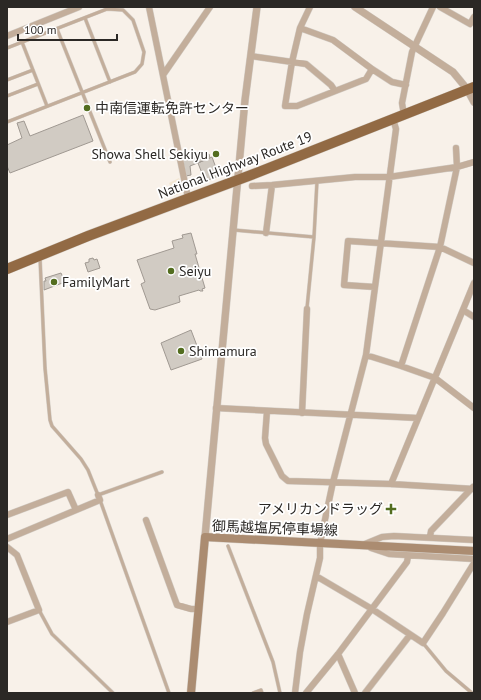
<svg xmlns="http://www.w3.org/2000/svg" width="481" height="700" font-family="'PT Sans','Noto Sans JP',sans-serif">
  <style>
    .industrial { fill: #f3e7d3 }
    .building { fill: #d1cbc3; stroke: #a09992 }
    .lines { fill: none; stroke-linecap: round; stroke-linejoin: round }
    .service-casing { stroke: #d3cdc6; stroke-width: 4 }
    .minor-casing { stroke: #d3cdc6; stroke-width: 7 }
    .tertiary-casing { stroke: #d3cdc6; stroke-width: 8 }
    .secondary-casing { stroke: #d3cdc6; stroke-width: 9 }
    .trunk-casing { stroke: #d3cdc6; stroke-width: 11 }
    .service { stroke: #c3ae9b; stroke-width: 3 }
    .minor { stroke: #c3ae9b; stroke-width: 6 }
    .tertiary { stroke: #c3ae9b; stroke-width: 7 }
    .secondary { stroke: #ab8c71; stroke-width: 8 }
    .trunk { stroke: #926a44; stroke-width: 10 }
    .poi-dot { fill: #536d1f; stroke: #fff; stroke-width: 1.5 }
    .labels { text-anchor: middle; stroke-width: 3.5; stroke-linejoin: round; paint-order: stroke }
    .poi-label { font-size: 14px; fill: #2b2825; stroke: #fff; text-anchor: start }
    .street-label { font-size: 14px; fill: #2b2825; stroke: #fff }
  </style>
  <rect width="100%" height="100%" fill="#f8f1e9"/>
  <path class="industrial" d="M179 178 184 192 174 196 169 183Z"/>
  <path class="building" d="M83 115 93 141 10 173 7 166V145L22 138 17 123 24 121 30 136Z
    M209 154 210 158 190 166 191 175 186 176 183 160 192 156Z
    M212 157 219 176 205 181 198 163Z
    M191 233 197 254H195L205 288 202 289 203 291H200L199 290 179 296 180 302 155 310 150 309 141 284 145 282 137 260 174 248 172 241 183 238 182 235Z
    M93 258 94 260 97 259 100 268 88 272 85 263 89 262V259Z
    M61 273 65 282 44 290V281H46L45 278Z
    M191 330 202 359 171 370 161 343Z"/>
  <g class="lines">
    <defs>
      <path id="service" d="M85 18 110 82
        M57 29 110 162
        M22 42 47 106
        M7 48 107 9 123 10 133 20 144 52 142 64 135 72 7 122
        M7 80 33 70
        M7 96 38 84
        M234 230 314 237
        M40 258 45 368 50 420 52 426 81 459 88 470 98 495 162 472
        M307 308 314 237 317 181
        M100 500 169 693
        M228 546 273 662 280 693
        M39 610 52 634 113 693
        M423 643 446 671 472 693
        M253 693 261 690 262 693"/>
      <path id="minor" d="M149 7 188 198
        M440 7 470 24 474 17
        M300 28 333 40 372 69 366 79 297 106H285L292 62 300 28 310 7
        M7 36 79 7
        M251 56 306 64 331 85 335 91
        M372 69 392 82 406 85
        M163 75 210 7
        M404 115 402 103 412 52 433 7
        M252 186 272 185 355 177H389L457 167 474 162
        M266 233 272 185
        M375 287 344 285 348 241 440 247 474 263
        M463 310 474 317
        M366 355 401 366 435 378 474 408
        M401 366 440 247 457 167 456 148
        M216 408 418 418
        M267 411 265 438 266 444 282 476 288 481 391 484 474 489
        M302 413 307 309
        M391 484 474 283
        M7 515 68 492 76 510
        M146 520 177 605 191 609H198
        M430 537 431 531 473 487
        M7 539 100 500 98 495
        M365 544 382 537 394 536 474 540
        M7 547 17 555 39 610 7 622
        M371 548 389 554 474 559
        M316 576 372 609 423 643 443 613 474 563
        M338 654 355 693
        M295 693 300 652 307 614 320 558V543L333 482 366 355 396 129 393 119
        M306 693 338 654 407 562 408 556
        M365 693 410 635"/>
      <path id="tertiary" d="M355 7 453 72 467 89 474 102
        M205 537 245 100 257 7"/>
      <path id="secondary" d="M191 693 205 537 474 551"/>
      <path id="trunk" d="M7 269 88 236 251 175 474 87"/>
    </defs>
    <use href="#service" class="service-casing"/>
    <use href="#minor" class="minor-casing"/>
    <use href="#tertiary" class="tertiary-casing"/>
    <use href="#secondary" class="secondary-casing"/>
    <use href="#trunk" class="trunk-casing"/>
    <use href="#service" class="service"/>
    <use href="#minor" class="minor"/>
    <use href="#tertiary" class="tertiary"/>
    <use href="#secondary" class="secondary"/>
    <use href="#trunk" class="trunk"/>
  </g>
  <g class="poi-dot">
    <circle cx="87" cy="108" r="4"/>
    <circle cx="216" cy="154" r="4"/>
    <circle cx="171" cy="271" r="4"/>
    <circle cx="54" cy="282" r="4"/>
    <circle cx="181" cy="351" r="4"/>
    <path d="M389 503h4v4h4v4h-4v4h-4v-4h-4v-4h4z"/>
  </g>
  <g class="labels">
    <g class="poi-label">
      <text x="95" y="113">中南信運転免許センター</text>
      <text x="208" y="159" text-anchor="end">Showa Shell Sekiyu</text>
      <text x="179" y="276">Seiyu</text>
      <text x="62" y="287">FamilyMart</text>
      <text x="189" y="356">Shimamura</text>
      <text x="383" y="514" text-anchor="end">アメリカンドラッグ</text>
    </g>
    <g class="street-label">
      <text transform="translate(235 165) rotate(-21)" y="5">National Highway Route 19</text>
      <text transform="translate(275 528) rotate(2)" y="5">御馬越塩尻停車場線</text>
    </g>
  </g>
  <rect width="481" height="700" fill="none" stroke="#2b2825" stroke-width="16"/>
  <path d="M18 34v6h99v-6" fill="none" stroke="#2b2825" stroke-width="2"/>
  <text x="24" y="34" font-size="12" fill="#2b2825" stroke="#ffffff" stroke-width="3" paint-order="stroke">100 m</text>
</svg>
